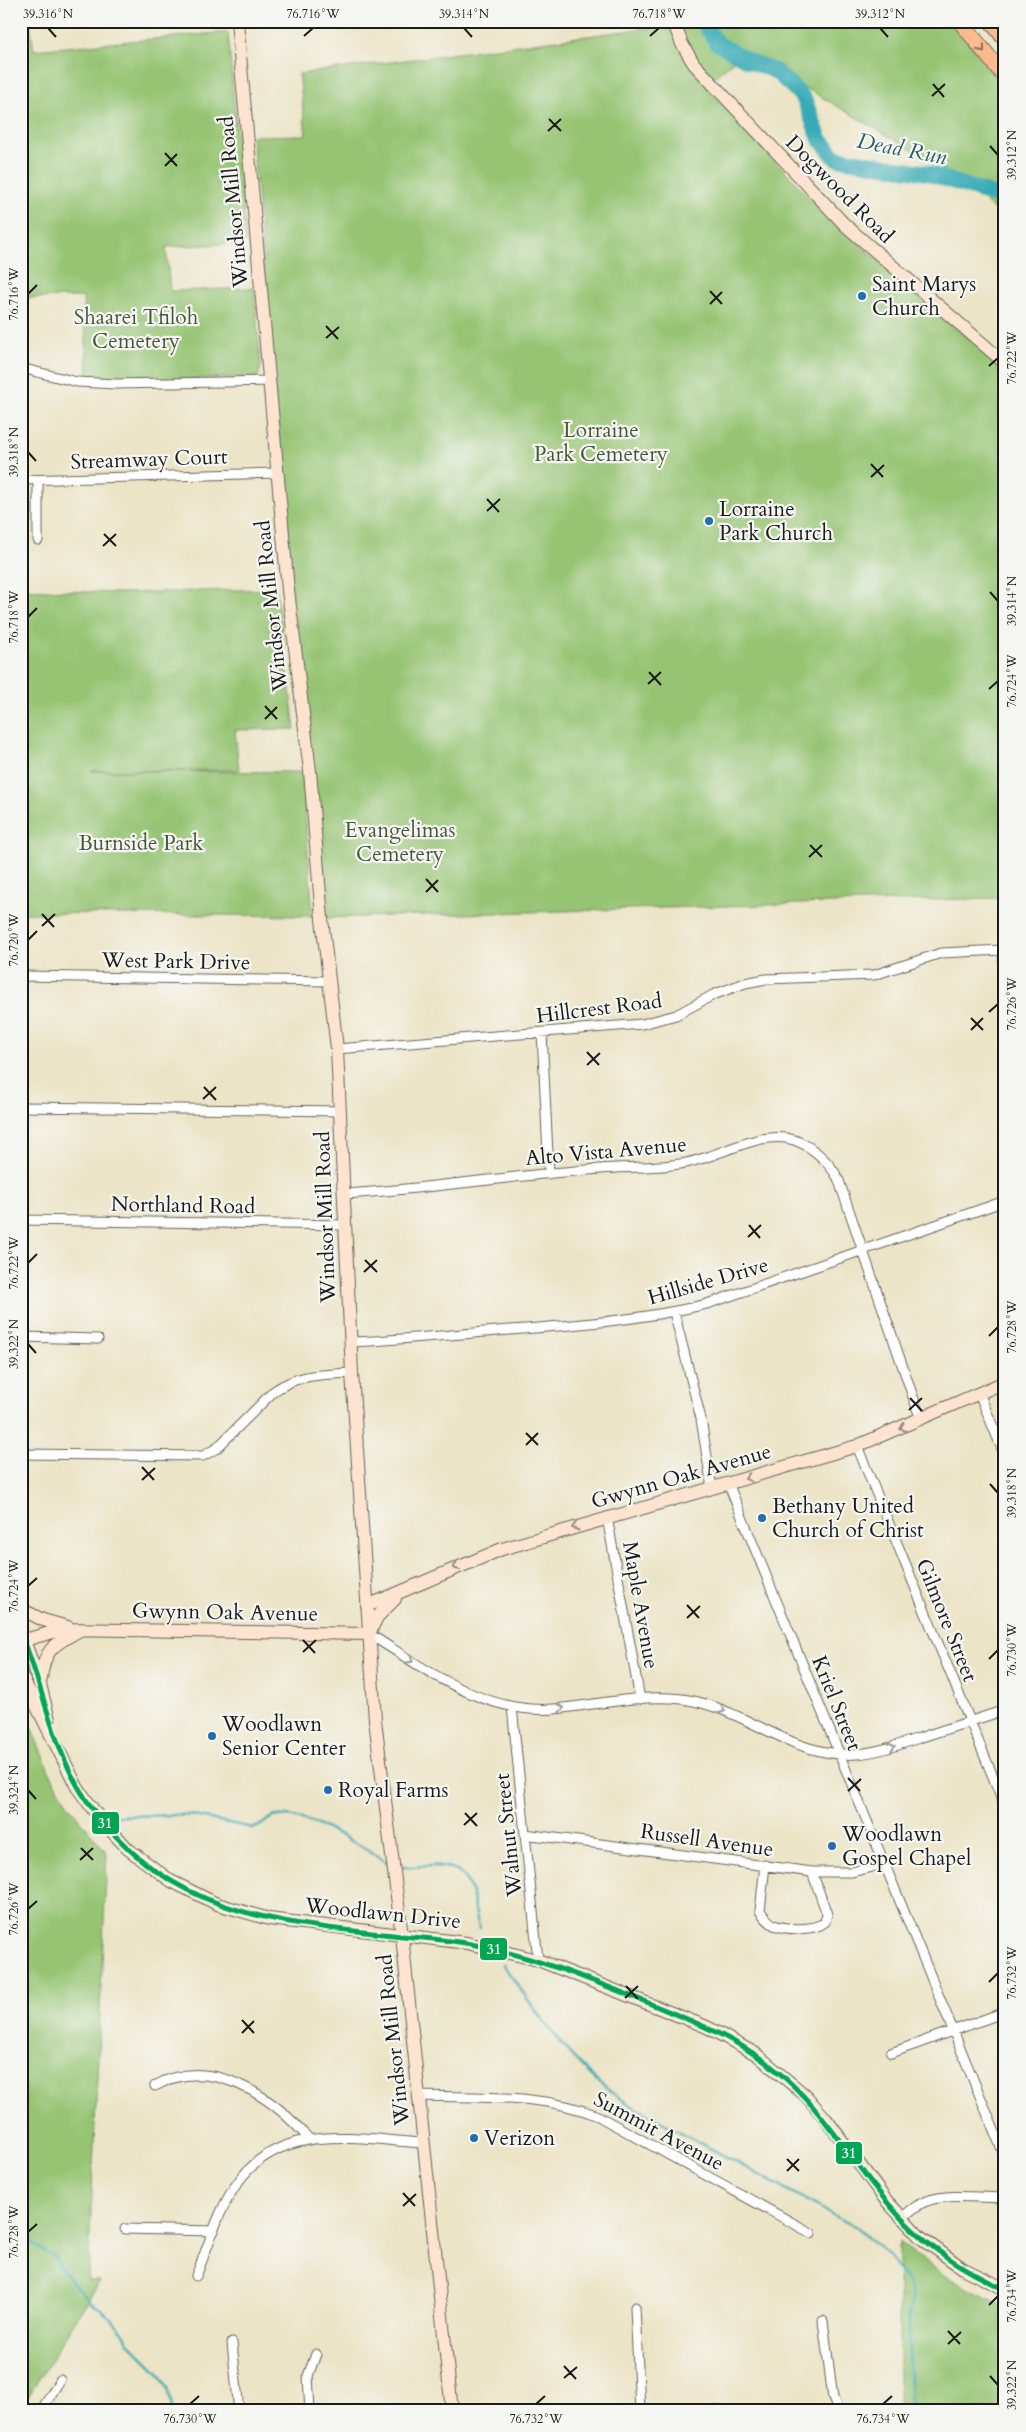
<svg xmlns="http://www.w3.org/2000/svg" width="1026" height="2432" font-family="Cardo,serif">
  <style>
    .green { fill: #96c473; stroke: #597048 }
    .lines { fill: none; stroke-linecap: round; stroke-linejoin: round }
    .stream { stroke: #39aab6; stroke-width: 2.5 }
    .river { stroke: #39aab6; stroke-width: 16 }
    .street-casing { stroke: #656258; stroke-width: 11 }
    .secondary-casing { stroke: #656258; stroke-width: 14 }
    .primary-casing { stroke: #656258; stroke-width: 17 }
    .street { stroke: #fff; stroke-width: 9 }
    .secondary { stroke: #fde4d1; stroke-width: 12 }
    .primary { stroke: #fbbb8c; stroke-width: 15 }
    .bus-1-casing { stroke: #f6f6f2; stroke-width: 9 }
    .bus-1 { stroke: #00a651; stroke-width: 5 }
    .oneway { stroke: #8c6c54 }
    .oneway2 { stroke: #988a80 }
    .oneway3 { stroke: #999 }
    .ticks { fill: none; stroke: #1c1c1c; stroke-width: 2 }
    .poi-dot { fill: #1f6fb2; stroke: #f6f6f2; stroke-width: 2 }
    .labels { text-anchor: middle; stroke-width: 4.5; stroke-linejoin: round; paint-order: stroke }
    .street-label { font-size: 21px; fill: #1c1c1c; stroke: #f6f6f2 }
    .poi-label { font-size: 21px; fill: #1c1c1c; stroke: #f6f6f2; text-anchor: start }
    .park-label { font-size: 21px; fill: #47573a; stroke: #f6f6f2 }
    .water-label { font-size: 22px; font-style: italic; fill: #295c61; stroke: #f6f6f2 }
    .line-badge { stroke: #f6f6f2; stroke-width: 2 }
    .badge-label { font-size: 14px; text-anchor: middle; font-weight: bold; fill: #fff }
    .neatline { fill: none; stroke: #1c1c1c; stroke-width: 2 }
    .ticks-label { font-size: 12px; text-anchor: middle; fill: #1c1c1c }
  </style>
  <rect width="100%" height="100%" fill="#f6f6f2"/>
  <filter id="ink" filterUnits="userSpaceOnUse"><feTurbulence type="fractalNoise" baseFrequency=".02" numOctaves="2"/><feDisplacementMap in="SourceGraphic" scale="10" xChannelSelector="R" yChannelSelector="G"/><feConvolveMatrix kernelMatrix="1 2 1 2 8 2 1 2 1" color-interpolation-filters="sRGB"/></filter>
  <filter id="wash" filterUnits="userSpaceOnUse"><feTurbulence type="fractalNoise" baseFrequency=".0096" numOctaves="4" result="noise"/><feDisplacementMap in="SourceGraphic" scale="20" xChannelSelector="R" yChannelSelector="G"/><feGaussianBlur stdDeviation="1.12" result="paint"/><feColorMatrix in="noise" values="0 0 0 0 0 0 0 0 0 0 0 0 0 0 0 0 0 1.4 0 .05"/><feComposite in="paint" operator="in"/></filter>
  <g filter="url(#wash)">
    <rect width="100%" height="100%" fill="#ece4c6"/>
    <path class="green" d="M21 21H30L34 50 228 32 246 243 166 247 170 291 254 288 261 366 258 377 117 381 88 379 83 297 21 298Z
      M678 21H951L1005 88V219L961 181 931 161 744 52 712 79 686 44Z
      M670 25 705 85 813 201 842 229 1005 368V882L1000 898 327 918 292 590 252 136 306 135 299 74Z
      M21 589 118 593 276 589 295 729 235 730 239 770 91 771 302 772 313 916 21 913Z
      M21 1702 49 1771 68 1805 107 1853 88 2281H100L21 2408Z
      M899 2242C932 2268 965 2290 1005 2306V2411H899Z"/>
    <g class="lines">
      <path class="stream" d="M118 1816 190 1815 253 1828C262 1827 265 1820 273 1817 299 1808 366 1848 388 1863
        M398 1867C428 1869 459 1854 472 1893 475 1905 475 1918 480 1928
        M503 1965C540 2015 573 2070 627 2103L859 2229 888 2255 909 2284 913 2297 908 2323 911 2411
        M21 2238 54 2257 65 2274 91 2302 99 2307 125 2334 128 2342 157 2371 168 2388 173 2411"/>
      <path class="river" d="M702 21 717 43 749 61 775 71 794 88 804 99 820 139 836 158 928 173 1005 199"/>
    </g>
  </g>
  <g filter="url(#ink)">
    <g class="lines">
      <defs>
        <path id="street" d="M21 368 77 382 116 384 270 381
          M21 480 278 473
          M38 480V540
          M21 976 329 981
          M542 1033 549 1174
          M337 1049 642 1024 676 1015 713 995 745 983 766 979 874 975 941 953 1003 950
          M21 1107 341 1111
          M344 1194C430 1189 514 1175 600 1169 627 1167 653 1168 680 1164 713 1160 752 1133 786 1138 808 1142 827 1159 838 1178L921 1420
          M21 1220 345 1225
          M674 1312 701 1419 712 1488
          M21 1337 98 1339
          M350 1342C404 1340 457 1334 510 1330 577 1325 642 1320 707 1304L1005 1201
          M979 1393 1005 1456
          M857 1446 1005 1806
          M21 1454 203 1456 217 1448 274 1391C300 1373 322 1375 352 1373
          M728 1483 1005 2157
          M607 1517 640 1699
          M369 1634C426 1669 484 1715 554 1709 596 1705 640 1694 682 1699 723 1704 759 1729 797 1744 816 1751 837 1756 857 1754 879 1752 901 1744 922 1737 950 1728 977 1719 1005 1710
          M512 1707 538 1960
          M525 1834 812 1872H852L883 1864
          M765 1865 760 1911C764 1916 768 1922 774 1925 787 1930 814 1931 825 1922L827 1914 812 1872
          M891 2053 1005 2012
          M155 2086C210 2054 272 2096 308 2138
          M419 2096C479 2098 542 2093 598 2116L811 2233
          M901 2219C909 2212 917 2204 927 2201 947 2193 982 2198 1005 2198
          M125 2229 214 2231
          M196 2276C208 2247 217 2214 234 2188 277 2120 356 2139 424 2143
          M635 2307 640 2410
          M823 2321 833 2398 838 2411
          M232 2343 239 2411
          M41 2411 60 2380
          M310 2411 308 2376 316 2354
          M618 2411H718"/>
        <path id="secondary" d="M237 21 288 590 310 771 322 919 337 1049 352 1373 375 1720 402 1936 452 2411
          M673 21 682 44 694 64 845 225 1005 363
          M1005 923V962
          M367 1606 502 1549 857 1446 1005 1382
          M21 1609 43 1620 68 1627
          M21 1632 40 1684 49 1720
          M370 1632 377 1617 395 1599
          M21 1641 64 1629 369 1634
          M21 1675 77 1787 97 1815 128 1849 171 1881 217 1904 269 1919 467 1943 538 1960 707 2027 756 2054 805 2095 826 2119 885 2199 920 2237 962 2268 1005 2289
          M41 1679C44 1648 55 1644 80 1630"/>
        <path id="primary" d="M960 21 1005 77
          M991 21 1005 39"/>
      </defs>
      <use href="#street" class="street-casing"/>
      <use href="#secondary" class="secondary-casing"/>
      <use href="#primary" class="primary-casing"/>
      <use href="#street" class="street"/>
      <use href="#secondary" class="secondary"/>
      <use href="#primary" class="primary"/>
      <defs>
        <path id="bus-1" d="M21 1633C45 1691 53 1756 92 1808 174 1917 278 1923 402 1936 425 1938 449 1940 471 1944 532 1956 589 1979 646 2002 679 2016 712 2028 743 2047 819 2092 844 2157 901 2218 930 2249 966 2272 1005 2289"/>
      </defs>
      <use href="#bus-1" class="bus-1-casing"/>
      <use href="#bus-1" class="bus-1"/>
    </g>
    <defs><path id="oneway-chevron" d="M-2-3.5L2.5 0L-2 3.5" fill="none" stroke-width="1.6" stroke-linecap="round" stroke-linejoin="round" transform="scale(1.25)"/></defs>
    <use class="oneway" href="#oneway-chevron" transform="translate(982 49) rotate(52)"/>
    <g class="oneway2">
      <use href="#oneway-chevron" transform="translate(903 1428) rotate(157)"/>
      <use href="#oneway-chevron" transform="translate(748 1478) rotate(165)"/>
      <use href="#oneway-chevron" transform="translate(575 1527) rotate(163)"/>
      <use href="#oneway-chevron" transform="translate(456 1567) rotate(156)"/>
    </g>
    <g class="oneway3">
      <use href="#oneway-chevron" transform="translate(410 1660) rotate(32)"/>
      <use href="#oneway-chevron" transform="translate(561 1708) rotate(-7)"/>
      <use href="#oneway-chevron" transform="translate(722 1710) rotate(22)"/>
      <use href="#oneway-chevron" transform="translate(892 1747) rotate(-17)"/>
    </g>
  </g>
  <path class="ticks" d="M48 28 56 37M464 28 472 37M880 28 888 37M304 36 313 28M650 36 659 28M933 84 944 97M932 96 945 84M549 119 561 131M548 131 561 119M990 146 998 155M165 153 177 166M165 166 177 154M710 291 722 304M28 294 37 285M710 304 722 292M326 326 338 339M326 338 339 327M989 366 998 358M28 452 36 461M871 464 883 477M871 477 884 465M487 499 499 512M487 511 500 499M104 534 116 546M103 546 116 534M990 592 998 601M28 617 37 608M649 672 661 685M648 684 661 672M989 689 998 681M265 706 277 719M265 719 277 707M810 845 822 857M809 857 822 845M426 879 438 892M426 892 438 880M42 914 54 927M42 926 55 914M28 940 37 931M989 1012 998 1004M971 1018 983 1030M971 1030 983 1018M587 1052 599 1065M587 1065 600 1053M204 1087 216 1100M203 1099 216 1087M749 1225 760 1238M748 1237 761 1225M365 1260 377 1272M28 1263 37 1254M364 1272 377 1260M989 1336 998 1327M28 1344 36 1353M910 1398 922 1411M909 1410 922 1398M526 1433 538 1445M526 1445 538 1433M142 1467 154 1480M142 1480 155 1468M990 1484 998 1493M28 1586 37 1578M687 1605 699 1618M687 1618 700 1606M303 1640 315 1653M303 1652 316 1640M989 1659 998 1650M848 1778 860 1791M28 1790 36 1799M848 1791 861 1779M465 1813 477 1826M464 1825 477 1813M81 1848 93 1860M80 1860 93 1848M28 1909 37 1901M989 1982 998 1973M626 1986 638 1999M625 1998 638 1986M242 2020 254 2033M242 2033 254 2021M787 2159 799 2171M787 2171 799 2159M403 2193 415 2206M403 2206 416 2194M28 2232 37 2224M989 2305 998 2296M948 2331 960 2344M948 2344 961 2332M564 2366 576 2379M990 2376 998 2385M564 2378 577 2367M190 2404 199 2396M536 2404 545 2396M883 2404 892 2396"/>
  <g class="poi-dot">
    <circle cx="862" cy="296" r="5"/>
    <circle cx="709" cy="521" r="5"/>
    <circle cx="762" cy="1518" r="5"/>
    <circle cx="212" cy="1736" r="5"/>
    <circle cx="328" cy="1790" r="5"/>
    <circle cx="832" cy="1846" r="5"/>
    <circle cx="474" cy="2138" r="5"/>
  </g>
  <g class="labels">
    <g class="street-label">
      <text transform="translate(840 189) rotate(45)" y="7">Dogwood Road</text>
      <text transform="translate(233 202) rotate(-95)" y="7">Windsor Mill Road</text>
      <text transform="translate(149 459) rotate(-2)" y="7">Streamway Court</text>
      <text transform="translate(271 606) rotate(-96)" y="7">Windsor Mill Road</text>
      <text transform="translate(176 961) rotate(1)" y="7">West Park Drive</text>
      <text transform="translate(599 1008) rotate(-7)" y="7">Hillcrest Road</text>
      <text transform="translate(606 1151) rotate(-5)" y="7">Alto Vista Avenue</text>
      <text transform="translate(183 1205) rotate(1)" y="7">Northland Road</text>
      <text transform="translate(325 1217) rotate(-92)" y="7">Windsor Mill Road</text>
      <text transform="translate(708 1281) rotate(-16)" y="7">Hillside Drive</text>
      <text transform="translate(681 1476) rotate(-16)" y="7">Gwynn Oak Avenue</text>
      <text transform="translate(641 1605) rotate(80)" y="7">Maple Avenue</text>
      <text transform="translate(225 1612) rotate(1)" y="7">Gwynn Oak Avenue</text>
      <text transform="translate(947 1620) rotate(68)" y="7">Gilmore Street</text>
      <text transform="translate(837 1703) rotate(68)" y="7">Kriel Street</text>
      <text transform="translate(508 1835) rotate(-96)" y="7">Walnut Street</text>
      <text transform="translate(707 1840) rotate(8)" y="7">Russell Avenue</text>
      <text transform="translate(383 1913) rotate(6)" y="7">Woodlawn Drive</text>
      <text transform="translate(393 2040) rotate(-96)" y="7">Windsor Mill Road</text>
      <text transform="translate(659 2131) rotate(28)" y="7">Summit Avenue</text>
    </g>
    <g class="poi-label">
      <text x="872" y="291">Saint Marys<tspan x="872" dy="24">Church</tspan></text>
      <text x="719" y="516">Lorraine<tspan x="719" dy="24">Park Church</tspan></text>
      <text x="772" y="1513">Bethany United<tspan x="772" dy="24">Church of Christ</tspan></text>
      <text x="222" y="1731">Woodlawn<tspan x="222" dy="24">Senior Center</tspan></text>
      <text x="338" y="1797">Royal Farms</text>
      <text x="842" y="1841">Woodlawn<tspan x="842" dy="24">Gospel Chapel</tspan></text>
      <text x="484" y="2145">Verizon</text>
    </g>
    <g class="park-label">
      <text x="136" y="324">Shaarei Tfiloh<tspan x="136" dy="24">Cemetery</tspan></text>
      <text x="601" y="437">Lorraine<tspan x="601" dy="24">Park Cemetery</tspan></text>
      <text x="400" y="837">Evangelimas<tspan x="400" dy="24">Cemetery</tspan></text>
      <text x="141" y="850">Burnside Park</text>
    </g>
    <g class="water-label">
      <text transform="translate(902 148) rotate(11)" y="8">Dead Run</text>
    </g>
  </g>
  <g class="line-badge">
    <rect x="91" y="1811" width="29" height="24" rx="5" fill="#00a651"/>
    <rect x="479" y="1937" width="29" height="24" rx="5" fill="#00a651"/>
    <rect x="835" y="2141" width="28" height="24" rx="5" fill="#00a651"/>
  </g>
  <g class="badge-label">
    <text x="105" y="1828">31</text>
    <text x="494" y="1954">31</text>
    <text x="849" y="2158">31</text>
  </g>
  <rect width="1026" height="2432" fill="none" stroke="#f6f6f2" stroke-width="55"/>
  <rect x="28" y="28" width="970" height="2376" class="neatline"/>
  <g class="ticks-label">
    <text x="48" y="18">39.316°N</text>
    <text x="313" y="18">76.716°W</text>
    <text x="464" y="18">39.314°N</text>
    <text x="659" y="18">76.718°W</text>
    <text x="880" y="18">39.312°N</text>
    <text transform="translate(1012 155) rotate(-90)" y="4">39.312°N</text>
    <text transform="translate(14 294) rotate(-90)" y="4">76.716°W</text>
    <text transform="translate(1012 358) rotate(-90)" y="4">76.722°W</text>
    <text transform="translate(14 452) rotate(-90)" y="4">39.318°N</text>
    <text transform="translate(1012 601) rotate(-90)" y="4">39.314°N</text>
    <text transform="translate(14 617) rotate(-90)" y="4">76.718°W</text>
    <text transform="translate(1012 681) rotate(-90)" y="4">76.724°W</text>
    <text transform="translate(14 940) rotate(-90)" y="4">76.720°W</text>
    <text transform="translate(1012 1004) rotate(-90)" y="4">76.726°W</text>
    <text transform="translate(14 1263) rotate(-90)" y="4">76.722°W</text>
    <text transform="translate(1012 1327) rotate(-90)" y="4">76.728°W</text>
    <text transform="translate(14 1344) rotate(-90)" y="4">39.322°N</text>
    <text transform="translate(1012 1493) rotate(-90)" y="4">39.318°N</text>
    <text transform="translate(14 1586) rotate(-90)" y="4">76.724°W</text>
    <text transform="translate(1012 1650) rotate(-90)" y="4">76.730°W</text>
    <text transform="translate(14 1790) rotate(-90)" y="4">39.324°N</text>
    <text transform="translate(14 1909) rotate(-90)" y="4">76.726°W</text>
    <text transform="translate(1012 1973) rotate(-90)" y="4">76.732°W</text>
    <text transform="translate(14 2232) rotate(-90)" y="4">76.728°W</text>
    <text transform="translate(1012 2296) rotate(-90)" y="4">76.734°W</text>
    <text transform="translate(1012 2385) rotate(-90)" y="4">39.322°N</text>
    <text x="190" y="2423">76.730°W</text>
    <text x="536" y="2423">76.732°W</text>
    <text x="883" y="2423">76.734°W</text>
  </g>
</svg>
